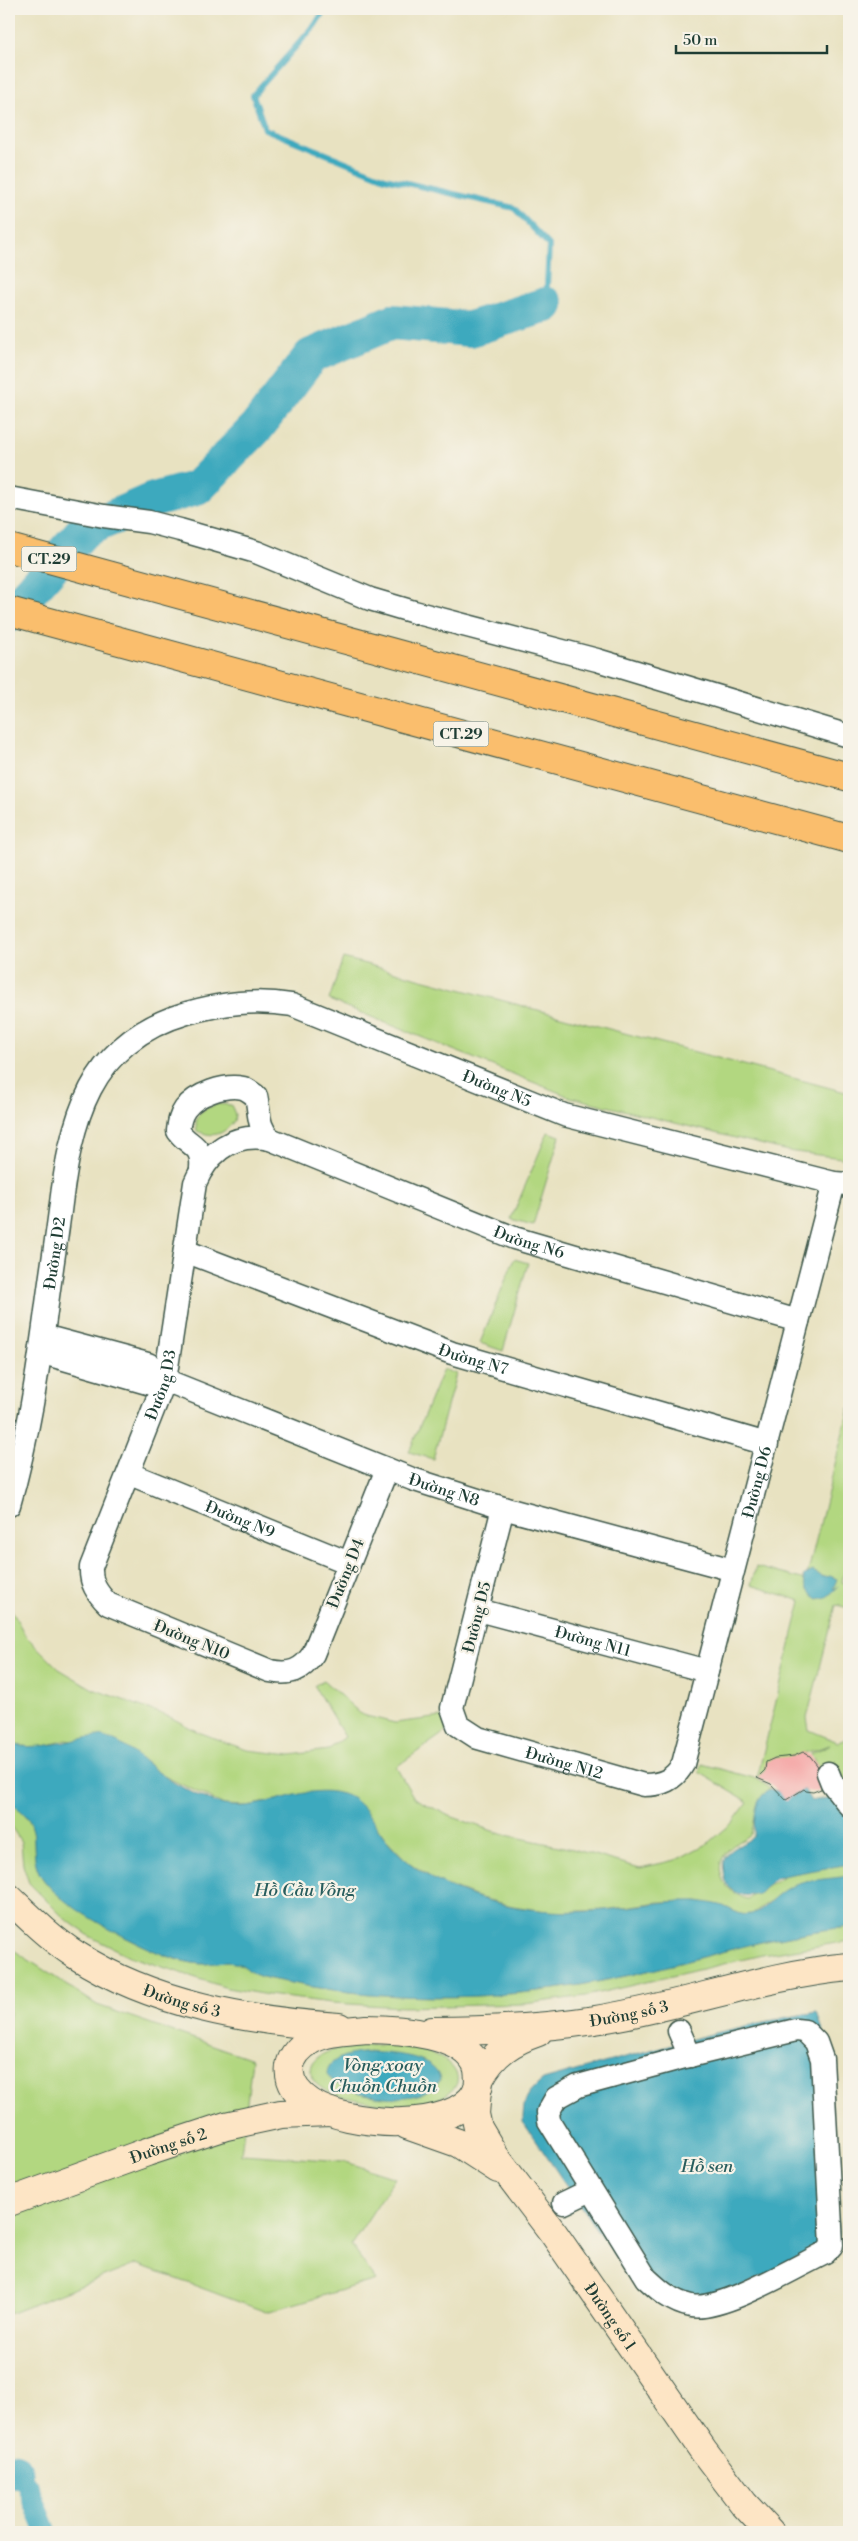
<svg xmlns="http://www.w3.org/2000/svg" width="858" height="2541" font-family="'Libre Bodoni',serif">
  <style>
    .green { fill: #b2d780; stroke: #688a5a; fill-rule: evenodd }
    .water { fill: #3ea9be; stroke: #2e7379 }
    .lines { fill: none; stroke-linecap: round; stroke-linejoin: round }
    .stream { stroke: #3ea9be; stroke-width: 6 }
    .canal { stroke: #3ea9be; stroke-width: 21 }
    .river { stroke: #3ea9be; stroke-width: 36 }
    .building { fill: #f5a9a8 }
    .street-casing { stroke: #3d5649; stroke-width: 25 }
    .secondary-casing { stroke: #3d5649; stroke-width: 30 }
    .highway-casing { stroke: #3d5649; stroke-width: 30 }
    .street { stroke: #fff; stroke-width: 22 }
    .secondary { stroke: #fde5c5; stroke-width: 28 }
    .highway { stroke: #fabe6d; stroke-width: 28 }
    .labels { text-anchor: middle; stroke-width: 4.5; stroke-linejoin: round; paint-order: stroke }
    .shield { fill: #f7f3e8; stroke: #60746a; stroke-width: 1 }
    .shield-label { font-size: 15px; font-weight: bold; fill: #1f3d34 }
    .street-label { font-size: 16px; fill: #1f3d34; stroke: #f7f3e8 }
    .water-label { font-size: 18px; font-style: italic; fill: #285d5d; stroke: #f7f3e8 }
  </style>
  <rect width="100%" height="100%" fill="#f7f3e8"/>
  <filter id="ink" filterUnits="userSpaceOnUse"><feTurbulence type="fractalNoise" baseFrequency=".02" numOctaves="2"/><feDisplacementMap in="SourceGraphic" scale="10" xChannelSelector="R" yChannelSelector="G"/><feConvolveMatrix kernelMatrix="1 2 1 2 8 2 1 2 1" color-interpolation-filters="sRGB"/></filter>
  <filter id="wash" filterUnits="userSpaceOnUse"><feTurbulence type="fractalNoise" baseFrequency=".0096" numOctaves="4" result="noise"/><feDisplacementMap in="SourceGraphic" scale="20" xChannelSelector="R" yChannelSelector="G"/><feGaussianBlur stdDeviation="1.12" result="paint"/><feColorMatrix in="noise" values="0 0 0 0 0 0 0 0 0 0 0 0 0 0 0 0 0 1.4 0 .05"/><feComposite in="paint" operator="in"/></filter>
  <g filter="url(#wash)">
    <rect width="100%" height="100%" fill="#e8e2c1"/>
    <path class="green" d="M343 958 849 1093V1159L788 1151 570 1097 329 1000Z
      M218 1104 231 1105 235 1114 234 1121C223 1135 214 1138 197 1131 193 1113 203 1109 218 1104Z
      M548 1132 560 1136 533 1225 511 1219Z
      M514 1259 528 1263 503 1351 480 1343Z
      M443 1369 456 1374 433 1459 409 1452Z
      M849 1408V1552L842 1582 849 1584V1608L836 1605 807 1718 809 1730 838 1742 849 1738V1773L844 1789H827L811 1753 830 1745 795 1756V1763L775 1758 757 1778 801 1601 751 1585 756 1567 806 1580Z
      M9 1605 25 1635 59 1669 93 1689 170 1717 200 1733 247 1750 291 1755 328 1750 345 1737 314 1686 323 1680 362 1715 395 1723 442 1717 448 1730 396 1767 414 1798 447 1815 501 1834 573 1849 640 1868 676 1860 710 1842 732 1823 748 1802 699 1772 702 1764 754 1778 771 1788C755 1799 756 1817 751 1834 744 1840 734 1843 728 1850 710 1870 726 1894 748 1899L786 1874 849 1862V1876L797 1885 788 1888 752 1914 743 1915 722 1906 698 1901 659 1902 604 1910 553 1912 513 1906 477 1897 438 1882 407 1861 385 1838 366 1811 308 1793 248 1806 224 1805 162 1775 129 1750 66 1740 38 1748 16 1745 9 1740Z
      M9 1803C50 1824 23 1851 43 1879 59 1901 106 1928 131 1940 151 1950 179 1963 202 1964 214 1964 226 1960 239 1964 245 1965 248 1971 254 1974 263 1978 276 1980 286 1982 394 2004 513 2001 621 1977 697 1961 771 1934 849 1927V1941L762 1955 586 1996 524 2004 403 2007 331 2003 268 1995 227 1988 129 1956 91 1937 65 1919 29 1883 23 1865 21 1842 9 1823Z
      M9 1947 97 2005 252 2059 241 2154 343 2161 395 2178 351 2245 376 2280 266 2312 137 2264 9 2314Z
      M383 2045C405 2047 445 2050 456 2073 459 2079 457 2086 452 2090 428 2113 371 2104 341 2096 330 2093 311 2086 311 2072 309 2045 367 2045 383 2045ZM369 2052 411 2057 428 2091C396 2101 358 2099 330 2078L342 2057Z"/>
    <path class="water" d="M813 1571 823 1577 830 1576 837 1579 833 1589 838 1587 827 1597 818 1599C808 1593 805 1587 803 1576Z
      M98 1736C124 1740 140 1760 161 1774 176 1785 206 1801 224 1805 264 1813 303 1782 343 1794 363 1800 373 1823 385 1838 399 1856 419 1872 439 1882 489 1907 550 1916 605 1910 636 1907 664 1900 696 1901 704 1902 712 1903 720 1905 731 1908 739 1917 751 1914 765 1911 775 1894 788 1888 806 1879 830 1879 849 1876V1927C771 1934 697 1961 621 1977 513 2001 394 2004 286 1982 276 1980 263 1978 254 1974 248 1971 245 1965 239 1964 226 1960 214 1964 202 1964 179 1963 151 1950 131 1940 104 1927 60 1903 43 1879 23 1851 50 1824 9 1803V1743C30 1753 74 1739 98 1736Z
      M770 1789 794 1796 804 1789 811 1801 837 1796 849 1811V1864L776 1877 759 1894C740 1899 725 1891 724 1871 723 1866 723 1860 726 1856 732 1847 746 1843 754 1836 755 1818 753 1799 770 1789Z
      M817 2012 827 2043 838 2237 692 2313 644 2294 616 2258 523 2122C523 2100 526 2094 543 2080 634 2055 724 2027 817 2012Z
      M362 2053C381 2052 438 2053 440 2080 427 2109 343 2098 327 2075 326 2059 349 2054 362 2053Z"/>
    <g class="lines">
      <path class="stream" d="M325 9 315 25 253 95 265 129 385 178 514 208 549 245 546 305"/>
      <path class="canal" d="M15 2471 27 2485 46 2532"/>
      <path class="river" d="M9 615 84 530 153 500 197 488 257 427 311 356 392 322 470 329 546 305
        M9 2470 15 2471"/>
    </g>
    <g id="blocks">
      <path class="building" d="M803 1752 810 1756 817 1765 823 1779 821 1789 813 1792 806 1791 804 1789 786 1800 771 1784 757 1778 765 1770 766 1762 775 1758 794 1756Z"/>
    </g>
  </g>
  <g filter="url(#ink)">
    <use href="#blocks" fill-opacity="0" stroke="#3d5649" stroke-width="1"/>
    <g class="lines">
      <defs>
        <g id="street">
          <path d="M9 498 104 516 149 522 180 530 256 552 370 599 414 612 597 660 849 736"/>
          <path d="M201 1168C203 1144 189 1147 178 1131 179 1122 180 1116 185 1109 196 1094 225 1084 243 1088 247 1089 252 1093 256 1096 260 1113 257 1126 270 1139"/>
          <path id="s1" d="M185 1251 452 1353 767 1444"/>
          <path d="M42 1345 48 1340 55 1339 148 1364 160 1371 165 1380"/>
          <path d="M42 1345 44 1351 50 1355 147 1383 156 1385 165 1380"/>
          <path id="s2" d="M165 1380 412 1479 503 1508 733 1570"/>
          <path id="s3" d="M387 1469 313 1654C302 1671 290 1675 270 1671L108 1604C97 1593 90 1583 91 1567L165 1380 195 1183C209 1151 234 1132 270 1139L514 1238 798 1321"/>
          <path id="s4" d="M130 1474 349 1563"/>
          <path id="s5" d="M9 1505C28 1439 38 1372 47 1304 51 1273 56 1242 60 1211 71 1120 88 1042 187 1013 223 1003 255 999 292 1005L564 1115 834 1183 849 1184"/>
          <path id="s6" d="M503 1508 452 1708 458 1725 478 1738 644 1785C662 1785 674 1780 683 1764L834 1183"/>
          <path id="s7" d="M478 1610 707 1671"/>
          <path d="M828 1773 832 1783 849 1805"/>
          <path d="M796 2030 805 2031 816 2042 822 2059 832 2245 825 2253C796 2267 721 2312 691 2306 672 2302 660 2291 646 2278L549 2121 548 2112 556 2098 578 2086 685 2057Z"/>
          <path d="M679 2031 690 2056"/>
          <path d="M564 2203 591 2190"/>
        </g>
        <g id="secondary">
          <path id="s8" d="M9 1898C30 1918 51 1939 76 1955 152 2004 249 2021 339 2027"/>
          <path d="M366 2029C396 2029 469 2033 478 2069 479 2077 480 2084 477 2091 454 2135 346 2126 311 2103 284 2085 281 2058 311 2040 327 2031 348 2031 366 2029Z"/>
          <path id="s9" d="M432 2031C486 2031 542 2028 595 2020 681 2007 763 1975 849 1967"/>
          <path d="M480 2078C493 2053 512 2041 538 2032"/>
          <path id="s10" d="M477 2090 475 2114 478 2128 494 2155 554 2234 703 2450 744 2504 770 2532"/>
          <path d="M407 2125 458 2143 498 2169"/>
          <path id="s11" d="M9 2202 147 2152 226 2126 281 2114 330 2112"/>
        </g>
        <path id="highway" d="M9 548 849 777
          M9 611 849 839"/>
      </defs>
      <use href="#street" class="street-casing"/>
      <use href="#secondary" class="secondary-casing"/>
      <use href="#highway" class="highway-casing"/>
      <use href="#street" class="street"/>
      <use href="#secondary" class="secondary"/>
      <use href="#highway" class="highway"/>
    </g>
  </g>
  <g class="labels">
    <g class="shield">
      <rect x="21.5" y="546.5" width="55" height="25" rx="4"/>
      <rect x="433.5" y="721.5" width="55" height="25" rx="4"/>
    </g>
    <g class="shield-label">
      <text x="49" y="564">CT.29</text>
      <text x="461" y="739">CT.29</text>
    </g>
    <g class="street-label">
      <text dy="6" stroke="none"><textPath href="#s5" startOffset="879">Đường N5</textPath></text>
      <text dy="6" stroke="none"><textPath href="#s3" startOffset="1241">Đường N6</textPath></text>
      <text dy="6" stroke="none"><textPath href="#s5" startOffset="256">Đường D2</textPath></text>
      <text dy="6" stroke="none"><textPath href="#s1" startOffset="308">Đường N7</textPath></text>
      <text dy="6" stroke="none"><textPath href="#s3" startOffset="662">Đường D3</textPath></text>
      <text dy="6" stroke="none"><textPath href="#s6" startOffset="759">Đường D6</textPath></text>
      <text dy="6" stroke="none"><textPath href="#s2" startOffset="300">Đường N8</textPath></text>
      <text dy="6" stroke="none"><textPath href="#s4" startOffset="119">Đường N9</textPath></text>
      <text transform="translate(345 1573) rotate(-68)" y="6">Đường D4</text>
      <text transform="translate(476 1617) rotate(-76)" y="6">Đường D5</text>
      <text transform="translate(192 1639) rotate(22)" y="6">Đường N10</text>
      <text dy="6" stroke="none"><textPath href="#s7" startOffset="119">Đường N11</textPath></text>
      <text dy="6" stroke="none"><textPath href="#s6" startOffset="338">Đường N12</textPath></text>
      <text dy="6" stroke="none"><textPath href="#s8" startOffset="204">Đường số 3</textPath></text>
      <text dy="6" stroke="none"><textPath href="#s9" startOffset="198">Đường số 3</textPath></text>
      <text dy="6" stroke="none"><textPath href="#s11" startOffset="169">Đường số 2</textPath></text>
      <text dy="6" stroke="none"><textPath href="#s10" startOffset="269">Đường số 1</textPath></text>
    </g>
    <g class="water-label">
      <text x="305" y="1896">Hồ Cầu Vồng</text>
      <text x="383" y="2071">Vòng xoay<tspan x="383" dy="21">Chuồn Chuồn</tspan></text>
      <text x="707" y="2172">Hồ sen</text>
    </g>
  </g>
  <rect width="858" height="2541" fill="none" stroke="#f7f3e8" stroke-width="30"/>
  <path d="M676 45v8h151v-8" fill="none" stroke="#1f3d34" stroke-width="2.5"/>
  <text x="683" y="45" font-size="15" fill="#1f3d34" stroke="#f7f3e8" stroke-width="4" paint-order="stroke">50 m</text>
</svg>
